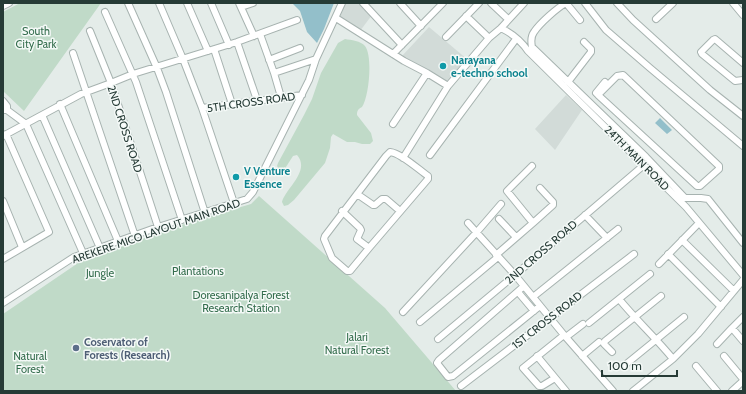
<svg xmlns="http://www.w3.org/2000/svg" width="746" height="394" font-family="Cabin,sans-serif">
  <style>
    .built { fill: #d2dbd8 }
    .green { fill: #c0dac8 }
    .water { fill: #93bfca }
    .lines { fill: none; stroke-linecap: round; stroke-linejoin: round }
    .minor-casing { stroke: #a7b3b0; stroke-width: 8 }
    .minor { stroke: #fff; stroke-width: 6 }
    .culture-dot { fill: #0f9aa8; stroke: #f4f9f7; stroke-width: 1.5 }
    .service-dot { fill: #5c6f8a; stroke: #f4f9f7; stroke-width: 1.5 }
    .labels { text-anchor: middle; stroke-width: 3; stroke-linejoin: round; paint-order: stroke }
    .park-label { font-size: 11px; fill: #346d4d; stroke: #f4f9f7 }
    .culture-label { font-size: 11px; font-weight: bold; fill: #0d838f; stroke: #f4f9f7; text-anchor: start }
    .street-label { font-size: 11px; fill: #263b36; stroke: #f4f9f7 }
    .service-label { font-size: 11px; font-weight: bold; fill: #4e5e75; stroke: #f4f9f7; text-anchor: start }
  </style>
  <rect width="100%" height="100%" fill="#e4ece9"/>
  <path class="built" d="M345 3H360L372 15 360 31 338 17Z
    M429 27 468 60 450 80 445 81 402 56Z
    M566 95 582 110 555 150 535 129Z"/>
  <path class="green" d="M20 3H101L24 111 3 91V12Z
    M345 39C351 40 361 41 365 46 373 56 369 97 362 107 358 109 357 111 357 115L371 133 373 141 370 144H362L355 142H347L333 134 331 137 330 148 325 163 294 200 288 205 284 206 282 202C285 189 311 171 297 155L293 156 284 170 281 172 277 166 278 163 304 115 312 99 321 73 338 43Z
    M259 196 385 308 456 391H3V314L84 259 187 223 251 204Z"/>
  <path class="water" d="M292 3H334L324 29 317 43 307 32 300 11Z
    M660 118 672 130 667 134 655 123Z"/>
  <g class="lines">
    <defs>
      <path id="minor" d="M128 3 157 68 166 92 205 213
        M159 3 183 59 202 108
        M187 3 208 51
        M211 3 229 45
        M239 3 254 36
        M363 3 402 45
        M400 3 421 26
        M491 3 508 19
        M566 3C557 8 540 23 534 32 531 36 531 42 532 47L646 157 685 198H701L708 199 743 243
        M566 3 580 20
        M585 3 606 30 650 68 743 146
        M617 3 633 20 710 90 743 116
        M733 3 743 15
        M3 6 9 3
        M241 7 253 3
        M105 12 136 82 182 220
        M466 16 489 38
        M336 18 404 61 427 73 448 86 489 38 501 28 524 3
        M656 19 673 3
        M501 28C511 33 522 42 528 51L686 207 743 275
        M90 31 111 83 158 227
        M260 34 274 73 316 59
        M446 37 479 3
        M237 42 257 100
        M214 49 232 104
        M73 53 135 236
        M393 54 443 3
        M269 60 300 48
        M743 63 715 39 713 40 701 52 702 54 735 81 743 80
        M274 73 281 97
        M568 82 591 52V49L584 42
        M598 95 617 76 623 75 719 166V169L700 186H697L598 95 596 93 605 82
        M3 101 7 106V110
        M60 104 118 241
        M3 110H7L26 124
        M42 115 100 248
        M26 124 83 253
        M393 124 427 73
        M3 136 81 94 111 83 133 74 237 42 297 20
        M430 155 516 39
        M403 158 448 86
        M357 194 373 205H375L382 199H386L400 211
        M3 201 22 247
        M234 203 202 108 302 95
        M342 211 360 228 361 230 357 239 369 248 428 179V176C419 170 401 153 390 152L386 156 325 236 324 239 332 258 347 271H350L369 248
        M585 215 607 238
        M499 219 516 237
        M468 223 515 275 564 335 613 391
        M533 223 553 205V202L540 188
        M682 240 734 291
        M668 254 721 307
        M496 255 533 223 507 191 532 166
        M3 259 49 232 6 134
        M659 264 699 223
        M524 286 439 360 437 363 448 377 453 376 540 306
        M518 292 534 311
        M533 297 618 229
        M619 299C636 320 656 338 673 359
        M3 303 74 257 158 227 247 199 253 192 309 80 316 59 342 3
        M403 312 476 233 501 204
        M743 317 732 328 743 341
        M420 322 498 257
        M589 323 650 274
        M566 337 583 324
        M438 339 515 275 644 165
        M717 344 732 328
        M612 352 604 344 605 341 661 296
        M537 356 566 391
        M582 356 599 342
        M724 356 743 379
        M625 365 684 317
        M696 366 717 391
        M555 378 542 386H539L523 368 564 335
        M461 386 634 254
        M633 391 673 359 698 334 743 280
        M732 391 743 381"/>
    </defs>
    <use href="#minor" class="minor-casing"/>
    <use href="#minor" class="minor"/>
  </g>
  <g class="culture-dot">
    <circle cx="443" cy="66" r="4"/>
    <circle cx="236" cy="177" r="4"/>
  </g>
  <circle class="service-dot" cx="76" cy="348" r="4"/>
  <g class="labels">
    <g class="park-label">
      <text x="36" y="35">South<tspan x="36" dy="13">City Park</tspan></text>
      <text x="198" y="275">Plantations</text>
      <text x="100" y="277">Jungle</text>
      <text x="241" y="299">Doresanipalya Forest<tspan x="241" dy="13">Research Station</tspan></text>
      <text x="357" y="341">Jalari<tspan x="357" dy="13">Natural Forest</tspan></text>
      <text x="30" y="360">Natural<tspan x="30" dy="13">Forest</tspan></text>
    </g>
    <g class="culture-label">
      <text x="451" y="64">Narayana<tspan x="451" dy="13">e-techno school</tspan></text>
      <text x="244" y="175">V Venture<tspan x="244" dy="13">Essence</tspan></text>
    </g>
    <g class="street-label">
      <text transform="translate(251 102) rotate(-8)" y="4">5TH CROSS ROAD</text>
      <text transform="translate(125 129) rotate(72)" y="4">2ND CROSS ROAD</text>
      <text transform="translate(637 158) rotate(45)" y="4">24TH MAIN ROAD</text>
      <text transform="translate(156 231) rotate(-19)" y="4">AREKERE MICO LAYOUT MAIN ROAD</text>
      <text transform="translate(541 252) rotate(-41)" y="4">2ND CROSS ROAD</text>
      <text transform="translate(547 320) rotate(-38)" y="4">1ST CROSS ROAD</text>
    </g>
    <g class="service-label">
      <text x="84" y="346">Coservator of<tspan x="84" dy="13">Forests (Research)</tspan></text>
    </g>
  </g>
  <rect width="746" height="394" fill="none" stroke="#263b36" stroke-width="8"/>
  <path d="M602 370v6h75v-6" fill="none" stroke="#263b36" stroke-width="2"/>
  <text x="608" y="370" font-size="12" fill="#263b36" stroke="#f4f9f7" stroke-width="3" paint-order="stroke">100 m</text>
</svg>
